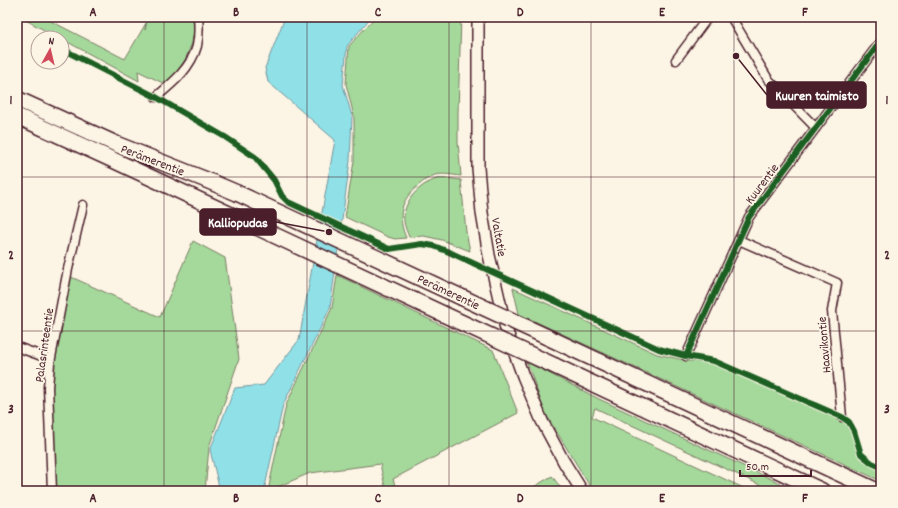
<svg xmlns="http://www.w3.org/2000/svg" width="898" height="508" font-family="Dekko,sans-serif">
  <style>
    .green { fill: #a5d99b; stroke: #787c63 }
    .water { fill: #8fe1e7; stroke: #73939c }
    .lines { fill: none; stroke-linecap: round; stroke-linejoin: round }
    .minor-casing { stroke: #4a1f2b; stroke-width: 11 }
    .secondary-casing { stroke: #4a1f2b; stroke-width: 14 }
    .motorway-casing { stroke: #4a1f2b; stroke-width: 18 }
    .minor { stroke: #fcf5e5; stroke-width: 8 }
    .secondary { stroke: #fcf5e5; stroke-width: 11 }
    .motorway { stroke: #fcf5e5; stroke-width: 15 }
    .motorway-bridge-casing { stroke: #4a1f2b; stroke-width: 18; stroke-linecap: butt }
    .motorway-bridge { stroke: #fcf5e5; stroke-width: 15 }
    .cycleway-casing { stroke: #fcf5e5; stroke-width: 8 }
    .cycleway { stroke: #1b5e20; stroke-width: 6 }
    .grid { fill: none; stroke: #4a1f2b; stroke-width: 1; stroke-opacity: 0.55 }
    .labels { text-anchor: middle; stroke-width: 4; stroke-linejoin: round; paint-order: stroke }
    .street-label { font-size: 13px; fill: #4a1f2b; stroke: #fcf5e5 }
    .leader { fill: none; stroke: #4a1f2b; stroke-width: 1.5 }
    .callout-dot { fill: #4a1f2b; stroke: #fcf5e5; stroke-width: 1.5 }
    .callout { fill: #4a1f2b; stroke: #4a1f2b; stroke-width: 1.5 }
    .callout-label { font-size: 14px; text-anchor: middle; font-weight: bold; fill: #fff }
    .neatline { fill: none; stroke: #4a1f2b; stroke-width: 1.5 }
    .grid-label { font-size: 13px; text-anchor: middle; font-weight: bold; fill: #4a1f2b }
  </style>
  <rect width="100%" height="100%" fill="#fcf5e5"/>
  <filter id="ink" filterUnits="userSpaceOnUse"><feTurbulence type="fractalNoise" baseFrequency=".025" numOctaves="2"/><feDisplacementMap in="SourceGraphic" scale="8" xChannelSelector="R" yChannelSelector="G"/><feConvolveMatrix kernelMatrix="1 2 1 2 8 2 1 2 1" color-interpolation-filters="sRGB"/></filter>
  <g filter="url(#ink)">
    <path class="green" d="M20 17H43L125 59 146 23 145 30 148 17H193L194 30 192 43 185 60 175 75 165 84 138 71 139 81 62 39V38H59Z
      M375 17H461L458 113V142L461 176C452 175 443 173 435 175 430 177 423 181 419 185 400 200 397 216 406 238L395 239 388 237 345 217 354 161V116L346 84 349 46Z
      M446 178 461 180 466 232 470 251 442 240 424 236 409 237C407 232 405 227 404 222 402 202 419 184 437 179 439 178 443 178 446 178Z
      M193 241 225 258 239 359 209 447 205 491H54L52 387 54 351 69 276 160 317Z
      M337 275 493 350 518 413 393 479 397 491H386L380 464 310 473 268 491 286 405 332 308Z
      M513 288 657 354 688 361 712 363 726 365 844 417C858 428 854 436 861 451 865 458 874 463 881 466V481L519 314Z
      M527 362 599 399 797 491H773L595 408 592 417 750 491H593L545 413Z
      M552 476 563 491H527Z"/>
    <path class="water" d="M285 17H371L347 46 343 85 352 116 350 161 330 308 283 405 264 491H220L210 450 235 388 264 385 299 340 335 140 268 82 265 68Z"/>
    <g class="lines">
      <defs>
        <path id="minor" d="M731 17 768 79 816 128
          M676 60 708 17
          M156 97C173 83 191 68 197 46 199 36 199 27 198 17
          M739 240 837 283 832 311 842 417
          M17 347 50 359
          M686 356 749 217 881 41
          M52 491 48 387 50 363 68 269 83 205"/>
        <path id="secondary" d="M478 17V168L482 213 489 255 506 329 523 376 542 421 564 462 582 491"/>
        <path id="motorway" d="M17 99 116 144 204 179 237 193 461 297
          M17 116 111 159 471 327
          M545 336 877 491
          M555 366 822 491"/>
      </defs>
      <use href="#minor" class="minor-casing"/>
      <use href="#secondary" class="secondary-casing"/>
      <use href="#motorway" class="motorway-casing"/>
      <use href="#minor" class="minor"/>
      <use href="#secondary" class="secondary"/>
      <use href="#motorway" class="motorway"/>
      <defs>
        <path id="motorway-bridge" d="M461 297 545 336
          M471 327 555 366"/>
      </defs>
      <use href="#motorway-bridge" class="motorway-bridge-casing"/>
      <use href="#motorway-bridge" class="motorway-bridge"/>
      <defs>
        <path id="cycleway" d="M62 49 156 97 225 137 255 157 274 180 282 196 288 202 389 249 422 244 434 246 449 252 659 349 686 356 714 361 842 417 849 422 854 431 861 454 872 463 881 467
          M686 356 749 217 881 41"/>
      </defs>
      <use href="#cycleway" class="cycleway-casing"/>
      <use href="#cycleway" class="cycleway"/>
    </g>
  </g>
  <path class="grid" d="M164 17V491M307 17V491M449 17V491M591 17V491M734 17V491M17 177H881M17 331H881"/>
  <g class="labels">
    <g class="street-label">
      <text transform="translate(153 159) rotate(21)" y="5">Perämerentie</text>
      <text transform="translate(761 183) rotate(-53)" y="5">Kuurentie</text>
      <text transform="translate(500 237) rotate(80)" y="5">Valtatie</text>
      <text transform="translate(449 291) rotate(25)" y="5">Perämerentie</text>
      <text transform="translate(43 345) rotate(-82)" y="5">Palasrinteentie</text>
      <text transform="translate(823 345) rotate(-95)" y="5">Haavikontie</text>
    </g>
  </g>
  <path class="leader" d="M736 56L767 95M329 232L276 222"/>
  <g class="callout-dot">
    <circle cx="736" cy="56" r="4"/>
    <circle cx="329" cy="232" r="4"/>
  </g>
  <g class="callout">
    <rect x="767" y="82" width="99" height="26" rx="4"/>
    <rect x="200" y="209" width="76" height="26" rx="4"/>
  </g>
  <g class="callout-label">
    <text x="817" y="100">Kuuren taimisto</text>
    <text x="238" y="227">Kalliopudas</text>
  </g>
  <rect width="898" height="508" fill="none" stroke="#fcf5e5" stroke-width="44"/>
  <g transform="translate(50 50) rotate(8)"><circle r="19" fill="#fcf5e5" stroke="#b59f9b"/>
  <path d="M0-3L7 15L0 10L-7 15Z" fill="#d1495b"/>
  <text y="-6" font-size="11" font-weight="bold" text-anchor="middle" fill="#4a1f2b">N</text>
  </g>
  <path d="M740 470v6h71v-6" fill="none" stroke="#4a1f2b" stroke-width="2"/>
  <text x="746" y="470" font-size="12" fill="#4a1f2b" stroke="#fcf5e5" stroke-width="3" paint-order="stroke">50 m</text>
  <rect x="22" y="22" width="854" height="464" class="neatline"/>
  <g class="grid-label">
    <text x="93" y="16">A</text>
    <text x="236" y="16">B</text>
    <text x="378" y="16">C</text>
    <text x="520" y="16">D</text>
    <text x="662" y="16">E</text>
    <text x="805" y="16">F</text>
    <text x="11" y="104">1</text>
    <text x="887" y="104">1</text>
    <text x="11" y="259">2</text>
    <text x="887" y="259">2</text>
    <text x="11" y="413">3</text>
    <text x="887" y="413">3</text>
    <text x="93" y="502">A</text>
    <text x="236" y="502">B</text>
    <text x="378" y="502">C</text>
    <text x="520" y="502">D</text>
    <text x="662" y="502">E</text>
    <text x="805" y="502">F</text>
  </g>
</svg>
